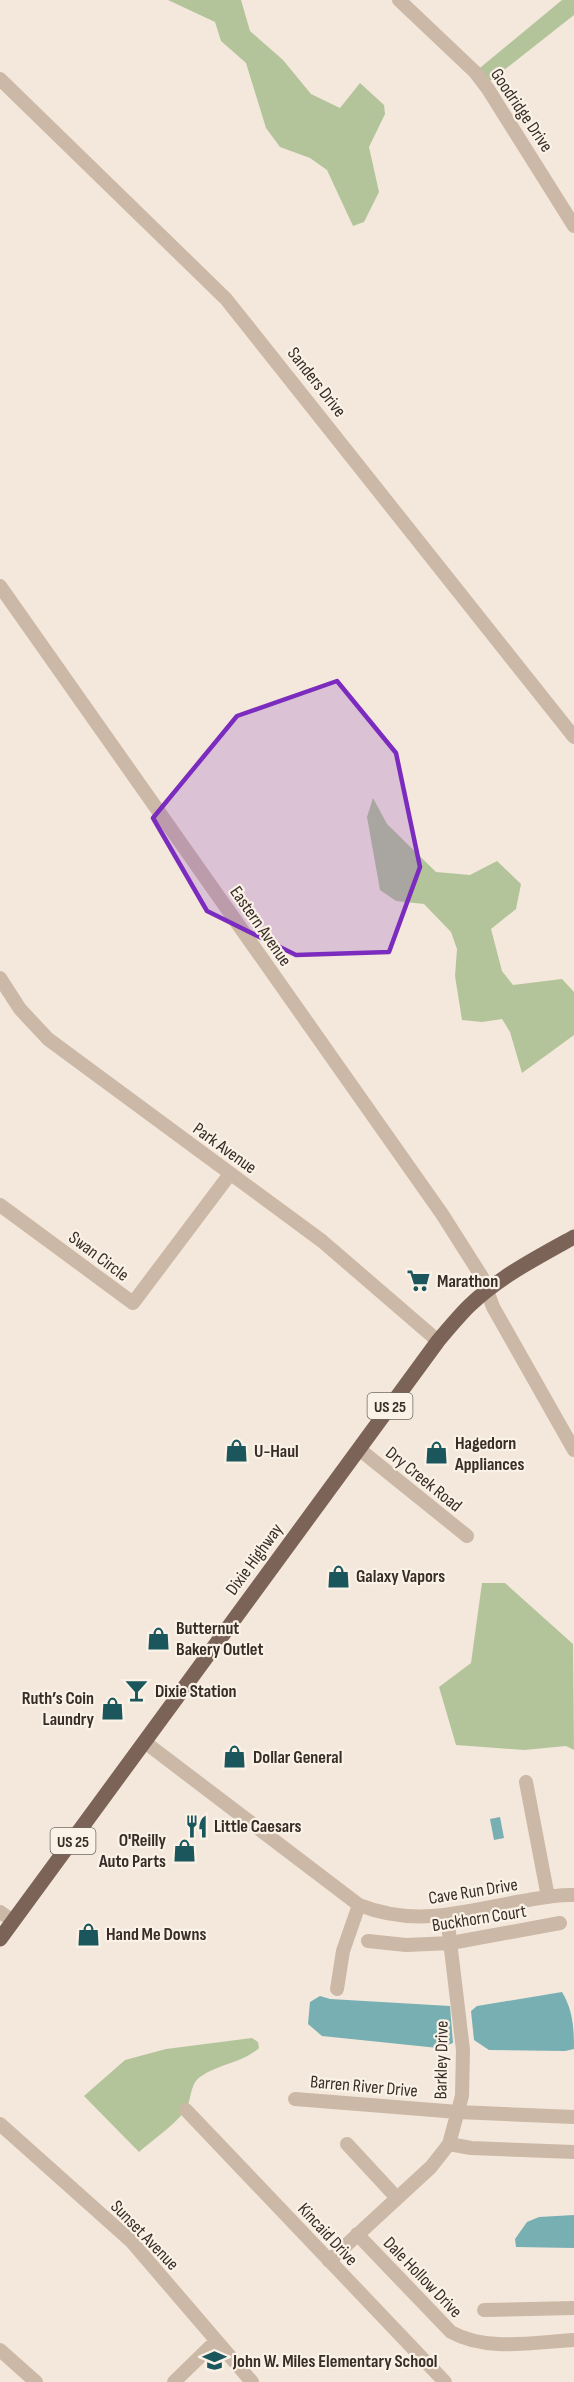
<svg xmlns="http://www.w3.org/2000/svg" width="574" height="2382" font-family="'Sofia Sans Condensed',sans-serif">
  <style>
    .green { fill: #b4c49a }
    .water { fill: #78afb2 }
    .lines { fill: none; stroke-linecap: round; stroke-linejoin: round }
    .minor { stroke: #ccb8a6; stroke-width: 14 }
    .major { stroke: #7b6457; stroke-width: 15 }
    .marked { fill: #7b2cbf; fill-opacity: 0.2; stroke: #7b2cbf; stroke-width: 4.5; stroke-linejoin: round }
    .labels { text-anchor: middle; stroke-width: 4.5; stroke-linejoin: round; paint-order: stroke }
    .shield { fill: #fbf2e7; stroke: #726861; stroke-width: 1.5 }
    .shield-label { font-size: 16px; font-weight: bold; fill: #382d27 }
    .street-label { font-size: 18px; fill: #382d27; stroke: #fbf2e7 }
    .poi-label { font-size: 18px; font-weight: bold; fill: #382d27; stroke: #fbf2e7; text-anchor: start }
  </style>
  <rect width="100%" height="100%" fill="#f3e8db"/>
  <path class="green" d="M168 0H241L250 31 283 60 311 94 340 108 360 83 384 105 385 114 369 147 379 192 364 222 353 226 327 170 310 158 280 147 266 128 246 63 221 41 215 22Z
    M562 0H574V15L485 85 475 72Z
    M373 798 387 824 436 872 470 875 497 861 521 884 516 909 491 929 502 971 513 985 562 979 574 992V1035L522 1073 510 1032 502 1019 482 1022 462 1020 455 976 457 949 451 932 424 904 396 901 380 890 367 817Z
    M482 1583H505L573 1644 574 1750 566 1746 524 1750 456 1745 439 1687 471 1663Z
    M252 2038 258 2042 259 2048C243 2063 218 2064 200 2077 189 2085 192 2101 185 2111 173 2126 154 2139 139 2152L84 2096 125 2060 166 2049Z"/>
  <path class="water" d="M500 1817 504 1838 494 1840 490 1819Z
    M562 1992C573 2010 574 2029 574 2049L565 2051 489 2050 474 2040 471 2011 477 2006Z
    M320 1996 330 1999 450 2006 453 2043 438 2048 322 2036 308 2024 310 2002Z
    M574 2215V2248L516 2247 515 2239 527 2222 539 2217Z"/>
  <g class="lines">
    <path class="minor" d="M399 0 475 72 488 89 574 226
      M0 79 226 299 574 737
      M0 586 442 1214 482 1277 493 1307 574 1450
      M0 978 20 1009 48 1039 322 1241 438 1341
      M0 1205 133 1303 230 1174
      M359 1449 467 1536
      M146 1743 359 1905C418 1928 464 1911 523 1901 540 1898 557 1894 574 1895
      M526 1782 548 1897
      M0 1912 13 1921
      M368 1941 406 1945 451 1943 560 1923
      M337 1989 343 1951 359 1905
      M295 2099 458 2112 574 2117
      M186 2110 445 2382
      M0 2124 131 2241 252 2382
      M347 2144 397 2198
      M449 2144 471 2148 574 2152
      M357 2234 451 2332C487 2352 534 2342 574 2340
      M329 2261 431 2167 449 2144 462 2096 463 2050 447 1916
      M484 2310 574 2308
      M0 2350 36 2382
      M174 2382 216 2341"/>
    <path class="major" d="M0 1939 438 1341C448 1329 458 1317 469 1306 499 1277 538 1257 574 1237"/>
  </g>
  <path class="marked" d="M337 681 396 753 420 867 389 952 296 955 207 911 153 818 237 716Z"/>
  <defs>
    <symbol id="supermarket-bare" viewBox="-9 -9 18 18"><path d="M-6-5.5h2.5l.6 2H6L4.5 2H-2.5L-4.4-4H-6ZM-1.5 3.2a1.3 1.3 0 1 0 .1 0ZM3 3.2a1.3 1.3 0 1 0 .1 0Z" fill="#1a565c" stroke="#fbf2e7" stroke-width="2.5" paint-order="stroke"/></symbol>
    <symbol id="shop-bare" viewBox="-9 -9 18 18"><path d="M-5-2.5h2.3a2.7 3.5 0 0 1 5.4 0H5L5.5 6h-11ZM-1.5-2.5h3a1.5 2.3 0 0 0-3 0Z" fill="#1a565c" stroke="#fbf2e7" stroke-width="2.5" paint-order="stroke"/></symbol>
    <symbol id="bar-bare" viewBox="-9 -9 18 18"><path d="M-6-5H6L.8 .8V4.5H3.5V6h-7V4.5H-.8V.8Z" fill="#1a565c" stroke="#fbf2e7" stroke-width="2.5" paint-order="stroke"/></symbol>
    <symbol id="restaurant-bare" viewBox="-9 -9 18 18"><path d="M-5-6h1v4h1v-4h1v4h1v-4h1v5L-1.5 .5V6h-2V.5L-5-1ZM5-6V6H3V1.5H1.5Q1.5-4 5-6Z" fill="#1a565c" stroke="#fbf2e7" stroke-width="2.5" paint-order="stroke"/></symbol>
    <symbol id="school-bare" viewBox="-9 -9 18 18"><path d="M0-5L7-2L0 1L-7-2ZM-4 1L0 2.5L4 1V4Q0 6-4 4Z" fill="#1a565c" stroke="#fbf2e7" stroke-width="2.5" paint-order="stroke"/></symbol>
  </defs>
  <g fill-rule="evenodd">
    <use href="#supermarket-bare" x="402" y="1264" width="33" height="33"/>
    <use href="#shop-bare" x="220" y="1434" width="33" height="33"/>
    <use href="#shop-bare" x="420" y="1436" width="33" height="33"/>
    <use href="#shop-bare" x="322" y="1560" width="33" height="33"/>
    <use href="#shop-bare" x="142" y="1622" width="33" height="33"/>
    <use href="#bar-bare" x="120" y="1674" width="33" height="33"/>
    <use href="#shop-bare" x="96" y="1692" width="33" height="33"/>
    <use href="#shop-bare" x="218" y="1740" width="33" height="33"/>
    <use href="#restaurant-bare" x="180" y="1810" width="33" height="33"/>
    <use href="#shop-bare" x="168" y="1834" width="33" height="33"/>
    <use href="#shop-bare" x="72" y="1918" width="33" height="33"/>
    <use href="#school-bare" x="198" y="2344" width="33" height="33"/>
  </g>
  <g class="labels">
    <g class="shield">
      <rect x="367.5" y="1393" width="45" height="26" rx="4.5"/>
      <rect x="50.5" y="1828" width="45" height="26" rx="4.5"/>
    </g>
    <g class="shield-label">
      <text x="390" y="1412">US 25</text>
      <text x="73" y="1847">US 25</text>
    </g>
    <g class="street-label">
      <text transform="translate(522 110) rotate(56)" y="6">Goodridge Drive</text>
      <text transform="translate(317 382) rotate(52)" y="6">Sanders Drive</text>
      <text transform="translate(261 926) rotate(55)" y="6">Eastern Avenue</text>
      <text transform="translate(225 1148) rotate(36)" y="6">Park Avenue</text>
      <text transform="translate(99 1256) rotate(37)" y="6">Swan Circle</text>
      <text transform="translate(424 1479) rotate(39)" y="6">Dry Creek Road</text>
      <text transform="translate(254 1559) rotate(-54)" y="6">Dixie Highway</text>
      <text transform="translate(473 1891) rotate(-9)" y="6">Cave Run Drive</text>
      <text transform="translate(479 1918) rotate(-9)" y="6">Buckhorn Court</text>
      <text transform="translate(441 2060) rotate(-89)" y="6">Barkley Drive</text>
      <text transform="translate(364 2086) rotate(5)" y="6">Barren River Drive</text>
      <text transform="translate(328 2234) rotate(47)" y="6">Kincaid Drive</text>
      <text transform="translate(145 2235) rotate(46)" y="6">Sunset Avenue</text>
      <text transform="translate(423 2277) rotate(46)" y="6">Dale Hollow Drive</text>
    </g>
    <g class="poi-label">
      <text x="437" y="1287">Marathon</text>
      <text x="455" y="1449">Hagedorn<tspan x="455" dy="21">Appliances</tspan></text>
      <text x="254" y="1457">U-Haul</text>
      <text x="356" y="1582">Galaxy Vapors</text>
      <text x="176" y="1634">Butternut<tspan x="176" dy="21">Bakery Outlet</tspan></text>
      <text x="155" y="1697">Dixie Station</text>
      <text x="94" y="1704" text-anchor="end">Ruth’s Coin<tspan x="94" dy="21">Laundry</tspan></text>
      <text x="253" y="1763">Dollar General</text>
      <text x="214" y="1832">Little Caesars</text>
      <text x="166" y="1846" text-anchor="end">O'Reilly<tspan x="166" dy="21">Auto Parts</tspan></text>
      <text x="106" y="1940">Hand Me Downs</text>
      <text x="233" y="2367">John W. Miles Elementary School</text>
    </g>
  </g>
</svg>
